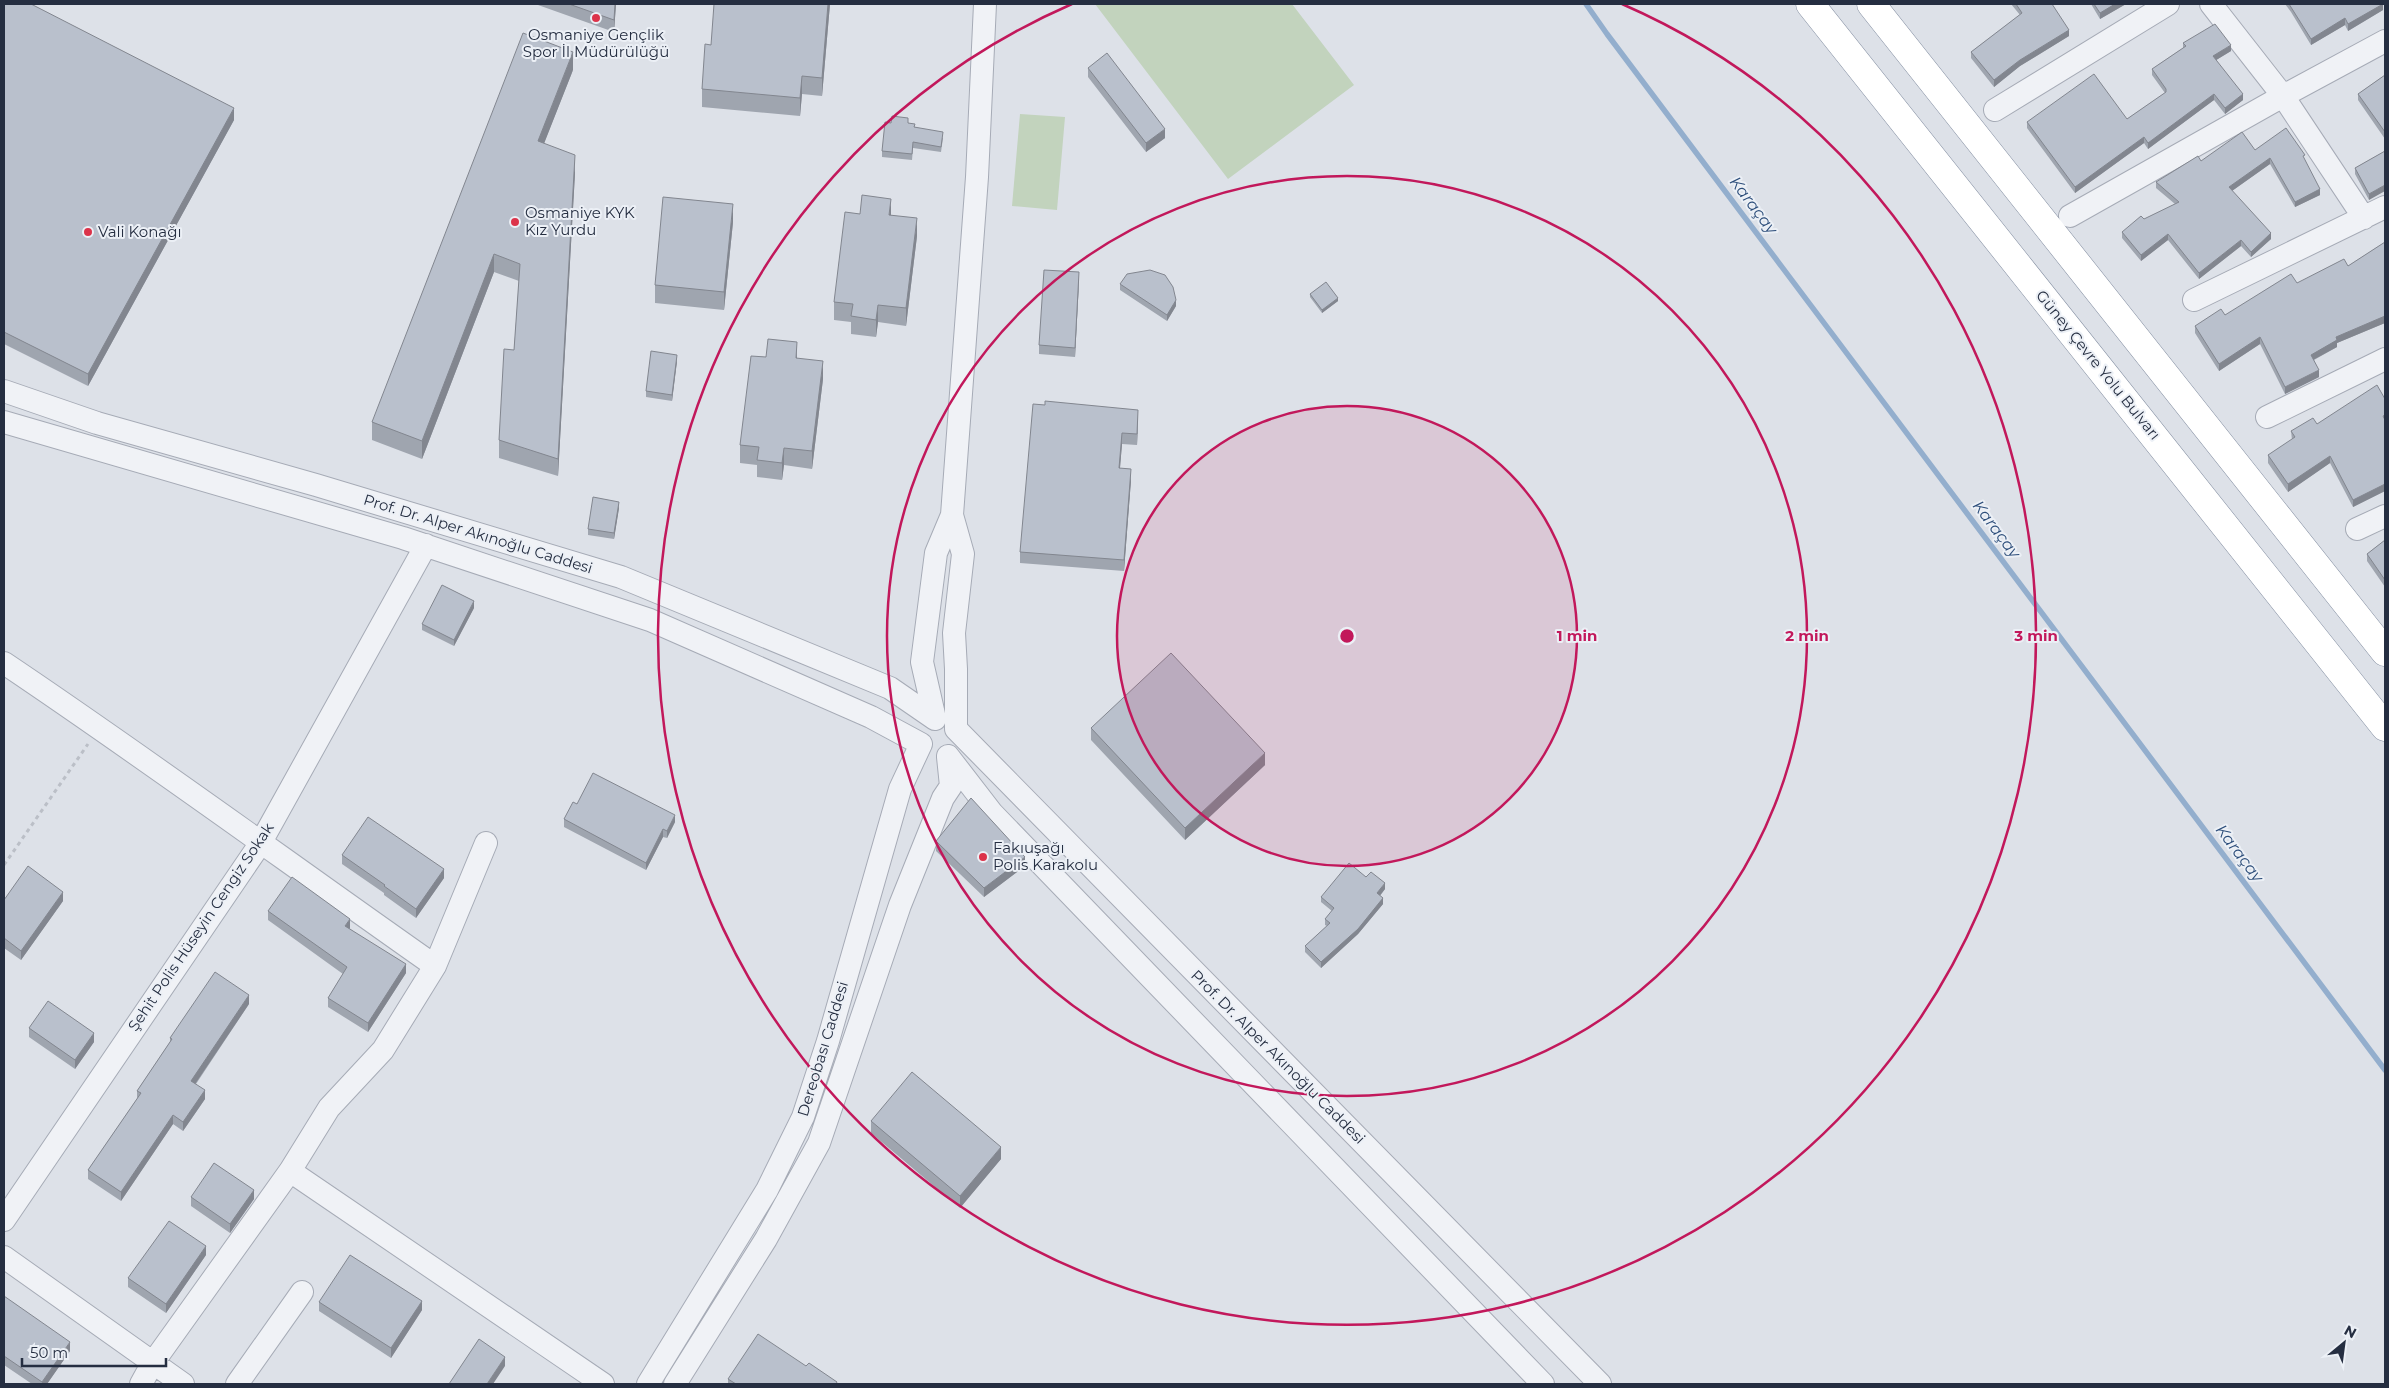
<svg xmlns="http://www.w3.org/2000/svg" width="2389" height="1388" font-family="Montserrat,sans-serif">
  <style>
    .pitch { fill: #c2d3bd }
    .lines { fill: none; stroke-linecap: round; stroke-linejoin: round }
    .stream { stroke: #93aecd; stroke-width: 5.5 }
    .minor-casing { stroke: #a6abb6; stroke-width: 24 }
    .highway-casing { stroke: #838ea1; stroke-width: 29 }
    .path { stroke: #bbbfc7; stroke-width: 3; stroke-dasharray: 4 4; stroke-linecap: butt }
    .minor { stroke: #f0f2f6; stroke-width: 22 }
    .highway { stroke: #fff; stroke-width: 28 }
    .wall { fill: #9fa5af }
    .shaded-wall { fill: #82868f }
    .building { fill: #b9c0cc; stroke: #82868f }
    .ring { fill: none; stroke: #c2185b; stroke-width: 2.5 }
    .poi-dot { fill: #dc334a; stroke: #ecf0f6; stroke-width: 2 }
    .labels { text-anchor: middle; stroke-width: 4; stroke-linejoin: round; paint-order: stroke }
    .poi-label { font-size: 15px; fill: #252e41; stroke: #ecf0f6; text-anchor: start }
    .street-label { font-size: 15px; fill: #252e41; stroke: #ecf0f6 }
    .water-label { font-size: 16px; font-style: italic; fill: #2b4c79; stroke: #ecf0f6 }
    .centre { fill: #c2185b; stroke: #ecf0f6; stroke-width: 2.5 }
    .ring-label { font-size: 15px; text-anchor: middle; font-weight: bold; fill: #c2185b; stroke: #ecf0f6; stroke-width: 4; stroke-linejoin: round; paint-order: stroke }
  </style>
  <rect width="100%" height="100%" fill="#dde1e8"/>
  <path class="pitch" d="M1095 4H1292L1354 85 1228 179Z
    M1020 114 1065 117 1057 210 1012 206Z"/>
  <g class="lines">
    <path class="stream" d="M1586 4 1607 34 2385 1070"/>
    <defs>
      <path id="minor" d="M2211 4 2283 96 2364 218
        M1995 110 2168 4
        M2070 216 2283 96 2385 41
        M2194 300 2385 207
        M4 391 97 423 316 485 621 577 890 688 935 719
        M2267 417 2385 359
        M4 422 403 538 650 620 871 717 921 744 900 789 828 1041 803 1117 767 1190 648 1384
        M952 515 963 554 954 633 956 669V729L1600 1384
        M2357 529 2385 516
        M4 663C150 761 291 865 435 966
        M935 719 922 662 936 553 952 515 977 177 985 4
        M948 756 992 813 1543 1384
        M290 1171 603 1384
        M4 1220 260 844 426 545
        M4 1257 183 1384
        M141 1384 152 1364 290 1171 329 1108 383 1050 435 966 486 843
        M237 1384 302 1292
        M675 1384 766 1239 819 1143 900 905 943 798 951 786 948 757"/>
      <path id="highway" d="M1810 4 2385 727
        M1871 4 2385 652"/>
    </defs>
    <use href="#minor" class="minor-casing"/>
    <use href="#highway" class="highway-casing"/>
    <path class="path" d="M4 865 88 744"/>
    <use href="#minor" class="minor"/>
    <use href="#highway" class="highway"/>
  </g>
  <path class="wall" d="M4 4 234 120 88 386 4 344Z
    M538 4H616L614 32 538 5Z
    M830 4 822 96 802 94 800 116 702 107V89L711 45Z
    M2011 4H2052L2069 36 2020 66 1994 87 1971 58V52L2020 15Z
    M2091 4H2126L2100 19Z
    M2285 4H2383V10L2348 31 2345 25 2311 45 2291 12Z
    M2183 43 2231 51 2216 60 2243 100 2225 114 2214 100 2148 149 2144 143 2075 193 2027 128V122L2127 119 2165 93 2152 75V69L2183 48Z
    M1088 68 1165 138 1146 152 1088 77Z
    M573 70 544 143 575 173 558 476 499 458V440L514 350 519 281 494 272 422 459 372 440V422Z
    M2385 75V139L2358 100V94Z
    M908 123 915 127 943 138 941 152 913 148 912 160 882 157V151Z
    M2255 150 2305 160 2320 195 2295 207 2270 164 2232 191 2271 239 2251 257 2241 246 2199 279 2168 240 2141 261 2122 238V232L2175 204 2156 188V182L2201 161Z
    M2385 151 2369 200 2355 174V168Z
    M860 214 891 215 917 236 906 326 878 322 876 337 851 334V322L834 320V302Z
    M733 222 724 310 655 303V285Z
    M2385 242V323L2337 343V347L2314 360 2319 377 2285 394 2260 344 2219 371 2195 333V326L2225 315 2297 283 2348 266Z
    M1079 281 1075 357 1039 354V345Z
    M1120 284 1176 306 1167 321 1120 290Z
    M1310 294 1338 301 1322 313 1310 297Z
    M766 357 797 358 823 379 812 469 784 465 782 480 757 477V465L740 463V445Z
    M677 361 672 401 646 397V391Z
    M2385 399V491L2353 507 2330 463 2288 492 2268 463V455L2292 440 2291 431 2317 424Z
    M1045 405 1138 421 1137 445 1122 444 1120 468 1131 480 1124 571 1020 563V552Z
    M619 508 614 539 588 535V529Z
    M2385 540V587L2367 561V554Z
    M474 608 454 646 422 630V624Z
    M1091 728 1265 765 1185 840 1091 740Z
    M577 804 675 822 667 838 663 837 646 870 564 827V819Z
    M936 841 1025 866 984 897 936 851Z
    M342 855 444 878 416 918 384 895V893L342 864Z
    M1366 877 1385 889 1380 896 1383 904 1358 934 1321 968 1305 952V946L1327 926 1325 925V919L1332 911 1321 902V897Z
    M4 900 63 901 21 960 4 948Z
    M268 911 350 928V929L406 973 368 1032 328 1007V998L343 974 268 920Z
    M249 1004 196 1084 205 1099 183 1131 173 1124 121 1201 88 1179V1170L137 1099V1091L170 1042V1038Z
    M29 1028 94 1042 75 1069 29 1037Z
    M871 1121 1001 1159 960 1208 871 1133Z
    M191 1197 254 1199 230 1233 191 1206Z
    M206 1255 166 1313 128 1287V1278Z
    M4 1296 70 1351 47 1384H32L4 1365Z
    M319 1302 422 1310 391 1358 319 1311Z
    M806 1366 837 1384H728V1379Z"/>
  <path class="shaded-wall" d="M615 4H616L614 32V20Z
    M828 4H830L822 96V78Z
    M2115 4H2126L2100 19V13Z
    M2383 4V10L2348 31V24Z
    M2345 18V25L2311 45V39Z
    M2069 30V36L2020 66 1994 87V80L2020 60Z
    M2231 45V51L2213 62V56Z
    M573 52V70L538 159V141Z
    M802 76V94L800 116V98Z
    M2214 94V100L2148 149V143Z
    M2243 94V100L2225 114V108Z
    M234 108V120L88 386V374Z
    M1165 129V138L1146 152V143Z
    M2144 137V143L2075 193V187Z
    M575 155V173L558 476V459Z
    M2270 158V164L2229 193V187Z
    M2385 185V191L2369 200V194Z
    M2320 189V195L2295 207V202Z
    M891 199V217L889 215Z
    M733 204V222L724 310V292Z
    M917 218V236L906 326V308Z
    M2271 233V239L2251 257V252Z
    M2168 234V240L2141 261V255Z
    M2241 240V246L2199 279V273Z
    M494 254V272L422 459V441Z
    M1079 272V281L1075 357V348Z
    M1338 298V301L1322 313V310Z
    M1176 300V306L1167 321V315Z
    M878 305V322L876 337V320Z
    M2385 316V323L2337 343V347L2311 361V355L2336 337Z
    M2260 337V344L2219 371V364Z
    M797 342V360L796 358Z
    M677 355V361L672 401V395Z
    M823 361V379L812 469V451Z
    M2319 370V377L2285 394V387Z
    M1138 410V421L1137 445V434Z
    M1122 433V444L1119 479V468Z
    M784 448V465L782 480V463Z
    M2330 456V463L2288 492V484Z
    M1131 469V480L1124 571V560Z
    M2385 484V491L2353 507V500Z
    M619 502V508L614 539V533Z
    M474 601V608L454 646V640Z
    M1265 753V765L1185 840V828Z
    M675 815V822L667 838V831Z
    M663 829V837L646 870V863Z
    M1025 857V866L984 897V888Z
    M444 869V878L416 918V909Z
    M1385 883V889L1377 899V893Z
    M63 892V901L21 960V951Z
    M1383 898V904L1358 934 1321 968V962Z
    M350 919V928L345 935V926Z
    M406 964V973L368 1032V1023Z
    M249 995V1004L191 1090V1081Z
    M94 1033V1042L75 1069V1060Z
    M205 1090V1099L183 1131V1122Z
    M173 1115V1124L121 1201V1192Z
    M1001 1147V1159L960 1208V1196Z
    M254 1190V1199L230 1233V1224Z
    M206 1246V1255L166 1313V1304Z
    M422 1301V1310L391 1358V1348Z
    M70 1342V1351L47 1384H42V1382Z
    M505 1357V1366L493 1384H487Z"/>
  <path class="building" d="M4 4H31L234 108 88 374 4 332Z
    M569 4H615L614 20Z
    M714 4H828L822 78 802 76 800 98 702 89 705 44 711 45Z
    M2016 4H2052L2069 30 2020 60 1994 80 1971 52 2022 13Z
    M2094 4H2115L2100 13Z
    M2289 4H2383L2348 24 2345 18 2311 39Z
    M2215 24 2231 45 2213 56 2243 94 2225 108 2214 94 2148 143 2144 137 2075 187 2027 122 2094 74 2127 119 2166 92V89L2152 69 2186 46 2183 43Z
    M523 33 573 52 538 141 575 155 558 459 499 440 504 349 514 350 520 264 494 254 422 441 372 422Z
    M1107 53 1165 129 1146 143 1088 68Z
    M2385 75V132L2358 94Z
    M892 116 908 118V123L915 124 914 127 943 132 941 147 913 142 912 154 882 151 885 122 891 123Z
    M2286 128 2305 155 2303 156 2320 189 2295 202 2270 158 2229 187 2271 233 2251 252 2241 240 2199 273 2168 234 2141 255 2122 232 2141 216 2144 219 2179 202 2156 182 2198 156 2201 161 2242 132 2255 150Z
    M2385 151V185L2369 194 2355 168Z
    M862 195 891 199 889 215 917 218 906 308 878 305 876 320 851 316 853 304 834 302 845 212 860 214Z
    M663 197 733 204 724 292 655 285Z
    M2385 242V316L2336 337 2337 340 2311 355 2319 370 2285 387 2260 337 2219 364 2195 326 2221 309 2225 315 2291 274 2297 283 2344 259 2348 266Z
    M1044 270 1079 272 1075 348 1039 345Z
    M1150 270 1165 275 1173 287 1176 300 1167 315 1120 284 1127 274Z
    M1326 282 1338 298 1322 310 1310 294Z
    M768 339 797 342 796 358 823 361 812 451 784 448 782 463 757 460 759 447 740 445 751 356 766 357Z
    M651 351 677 355 672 395 646 391Z
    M2377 385 2385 399V415L2383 416 2385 420V484L2353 500 2330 456 2288 484 2268 455 2295 437 2291 431 2313 418 2317 424Z
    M1045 401 1138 410 1137 434 1122 433 1119 468 1131 469 1124 560 1020 552 1033 404 1045 405Z
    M593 497 619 502 614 533 588 529Z
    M2385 540V580L2367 554Z
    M442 585 474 601 454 640 422 624Z
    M1171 653 1265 753 1185 828 1091 728Z
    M593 773 675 815 667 831 663 829 646 863 564 819 573 802 577 804Z
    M971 798 1025 857 984 888 936 841Z
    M368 817 444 869 416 909 384 886 385 885 342 855Z
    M1349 863 1366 877 1371 872 1385 883 1377 893 1383 898 1358 929 1321 962 1305 946 1330 923 1325 919 1334 908 1321 897Z
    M28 866 63 892 21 951 4 938V900Z
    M292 877 350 919 345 926 406 964 368 1023 328 998 347 967 268 911Z
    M215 972 249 995 191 1081 205 1090 183 1122 173 1115 121 1192 88 1170 141 1093 137 1091 172 1039 170 1038Z
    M48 1001 94 1033 75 1060 29 1028Z
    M912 1072 1001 1147 960 1196 871 1121Z
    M214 1163 254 1190 230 1224 191 1197Z
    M169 1221 206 1246 166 1304 128 1278Z
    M350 1255 422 1301 391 1348 319 1302Z
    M4 1296 70 1342 42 1382 4 1356Z
    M758 1334 806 1366 809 1363 837 1382 836 1384H736L728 1379Z
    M479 1339 505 1357 487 1384H449Z"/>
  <circle cx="1347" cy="636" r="230" fill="#c2185b" fill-opacity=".12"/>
  <g class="ring">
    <circle cx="1347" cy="636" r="230"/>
    <circle cx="1347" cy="636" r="460"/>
    <path d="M1622 4A689 689 0 1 1 1072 4"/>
  </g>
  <g class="poi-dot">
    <circle cx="596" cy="18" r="5"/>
    <circle cx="515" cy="222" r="5"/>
    <circle cx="88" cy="232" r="5"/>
    <circle cx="983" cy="857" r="5"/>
  </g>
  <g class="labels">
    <g class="poi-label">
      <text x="596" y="40" text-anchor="middle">Osmaniye Gençlik<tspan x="596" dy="17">Spor İl Müdürülüğü</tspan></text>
      <text x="525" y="218">Osmaniye KYK<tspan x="525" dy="17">Kız Yurdu</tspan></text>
      <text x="98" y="237">Vali Konağı</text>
      <text x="993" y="853">Fakıuşağı<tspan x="993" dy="17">Polis Karakolu</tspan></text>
    </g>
    <g class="street-label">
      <text transform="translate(2098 365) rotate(51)" y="5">Güney Çevre Yolu Bulvarı</text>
      <text transform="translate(478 534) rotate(17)" y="5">Prof. Dr. Alper Akınoğlu Caddesi</text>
      <text transform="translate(201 927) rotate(-56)" y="5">Şehit Polis Hüseyin Cengiz Sokak</text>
      <text transform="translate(823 1049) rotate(-73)" y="5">Dereobası Caddesi</text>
      <text transform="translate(1278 1057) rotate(45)" y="5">Prof. Dr. Alper Akınoğlu Caddesi</text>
    </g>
    <g class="water-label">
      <text transform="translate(1754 205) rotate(53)" y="6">Karaçay</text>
      <text transform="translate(1997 529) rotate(53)" y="6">Karaçay</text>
      <text transform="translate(2240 853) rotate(53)" y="6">Karaçay</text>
    </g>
  </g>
  <circle cx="1347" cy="636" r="8" class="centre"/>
  <g class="ring-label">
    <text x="1577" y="641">1 min</text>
    <text x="1807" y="641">2 min</text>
    <text x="2036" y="641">3 min</text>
  </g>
  <rect width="2389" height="1388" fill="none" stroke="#252e41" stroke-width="10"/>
  <g transform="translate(2344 1343) rotate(29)" stroke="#ecf0f6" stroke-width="4" paint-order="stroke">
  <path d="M0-4L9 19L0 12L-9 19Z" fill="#252e41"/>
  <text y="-8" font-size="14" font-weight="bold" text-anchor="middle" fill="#252e41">N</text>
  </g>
  <path d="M22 1358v8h144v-8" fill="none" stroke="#252e41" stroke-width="2.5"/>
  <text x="30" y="1358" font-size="15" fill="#252e41" stroke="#ecf0f6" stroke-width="4" paint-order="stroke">50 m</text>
</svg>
